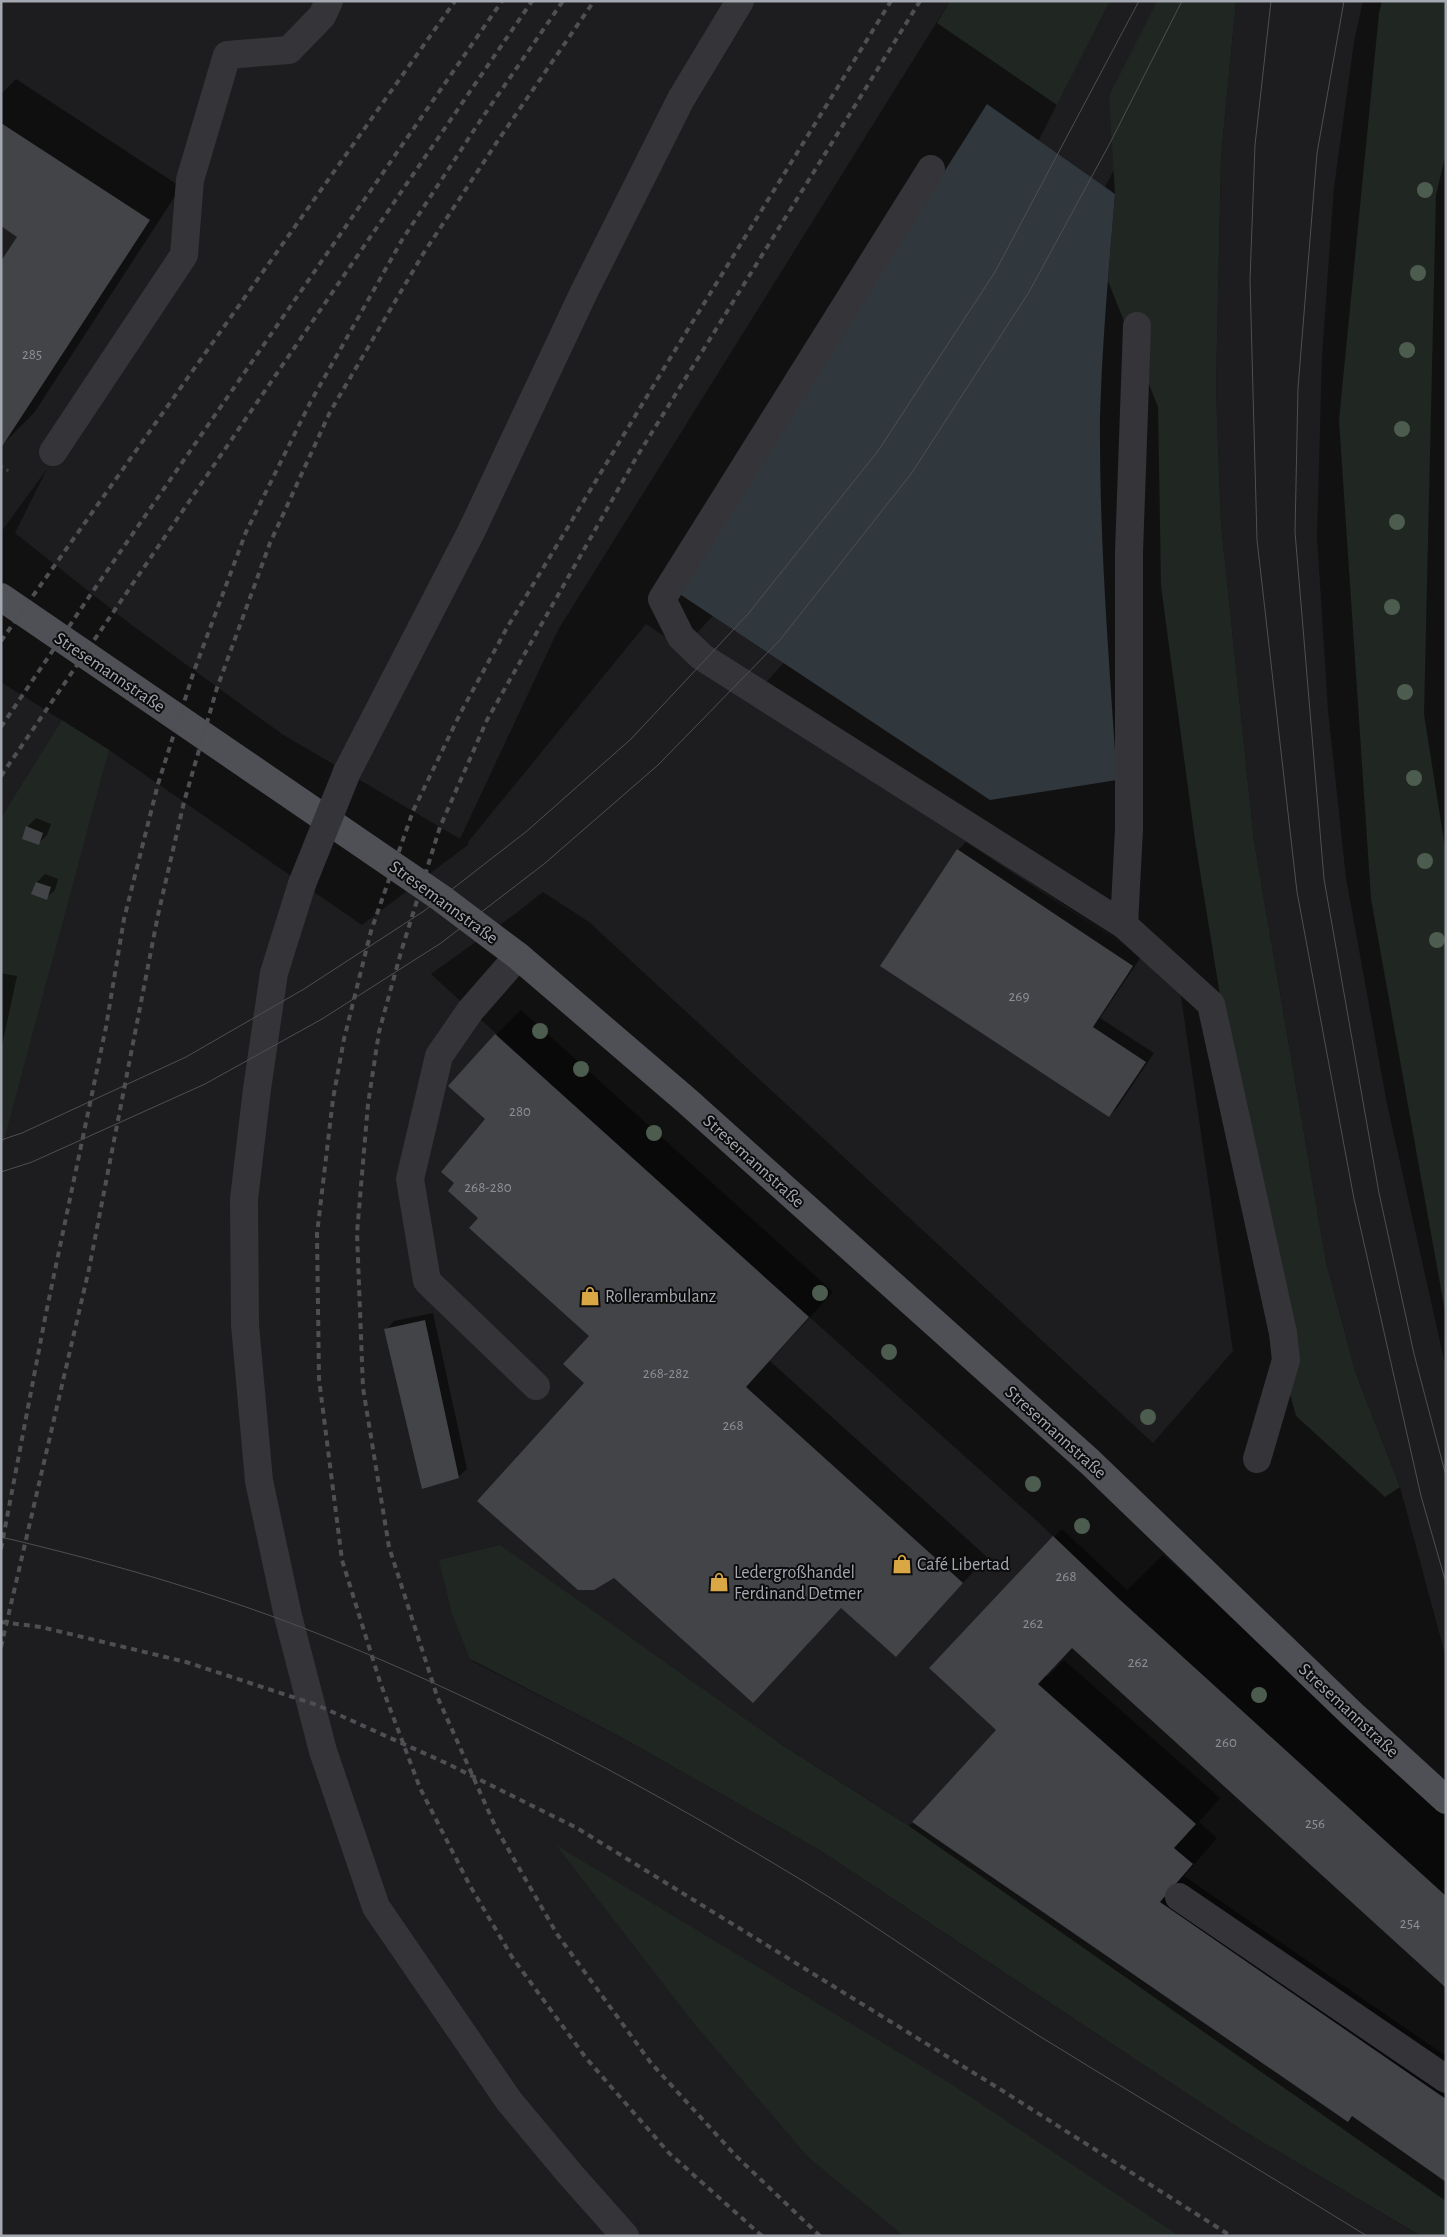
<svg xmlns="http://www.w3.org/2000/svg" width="1447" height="2237" font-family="'Alegreya Sans',sans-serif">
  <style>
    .built { fill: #1d1d1f }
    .green { fill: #202621 }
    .water { fill: #30373d }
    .shadow { fill: #0007 }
    .building { fill: #434447 }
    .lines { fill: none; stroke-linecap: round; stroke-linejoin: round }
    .path { stroke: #393a3e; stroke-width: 3; stroke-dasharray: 2.5 4; stroke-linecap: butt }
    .minor { stroke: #353539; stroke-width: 28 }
    .major { stroke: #4f5055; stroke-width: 28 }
    .tram { stroke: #4e4f53; stroke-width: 1 }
    .rail { stroke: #4e4f53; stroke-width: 4; stroke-dasharray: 6 5; stroke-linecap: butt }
    .minor-bridge { stroke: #353539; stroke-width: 28 }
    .tree { fill: #4c5c4e }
    .labels { text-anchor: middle; stroke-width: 4; stroke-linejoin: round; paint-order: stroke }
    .number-label { font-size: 15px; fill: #8c8f96 }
    .street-label { font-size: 18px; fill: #a4a8b1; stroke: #0c0c0d }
    .poi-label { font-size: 18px; fill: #a4a8b1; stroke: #0c0c0d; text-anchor: start }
  </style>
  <rect width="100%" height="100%" fill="#111112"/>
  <path class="built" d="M1 1H950L558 630 460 839 282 734 129 623 15 533 47 469 1 532Z
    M1110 1H1201L1114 170 1044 300 835 606 754 696 1179 983 1233 1351 1153 1443 589 922 543 892 519 911 431 974 630 1156 1038 1522 1118 1598 909 1826 779 1743 470 1660 621 1737 818 1849 1242 2130 1421 2236H1V682L109 750 362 925 469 844 468 842 646 624 682 648 737 591 1013 190Z
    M1236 1H1363L1354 42 1334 187 1322 356 1317 537 1328 710 1346 878 1387 1104 1446 1369V1658L1400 1487 1355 1371 1326 1262 1254 841 1221 524 1216 390 1221 157Z"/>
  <path class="green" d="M950 1H1110L1057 105 937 23Z
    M1157 1H1236L1221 157 1216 390 1221 524 1254 841 1326 1262 1355 1371 1400 1487 1385 1497 1296 1416 1276 1344 1195 840 1161 586 1158 407 1108 281 1115 194 1109 96Z
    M1382 1H1446V153L1436 195 1424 714 1446 854V1317L1371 899 1339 420 1379 13Z
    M62 720 109 750 1 1151V818Z
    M500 1545 779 1743 909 1826 1446 2201V2236H1421L1242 2130 818 1849 621 1737 470 1659 452 1614 439 1560Z
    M556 1845 951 2084 1179 2236H904L808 2157 692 2021Z"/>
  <path class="water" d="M987 104 1115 194C1109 268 1102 342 1100 417 1099 538 1109 659 1117 780L990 800 678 593Z"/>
  <path class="shadow" d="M16 79 181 187 34 413 2 445 19 236 1 225V94Z
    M36 818 51 824 47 835 38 844 27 827Z
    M966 842 1141 957 1100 1018 1154 1053 1117 1108 1109 1116 958 850Z
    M45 874 58 879 55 890 46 898 37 882Z
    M1 973 17 976 1 1050Z
    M521 1010 833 1292 770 1361 987 1557 896 1655 842 1607 753 1701 590 1336 480 1218 456 1183 487 1119 496 1035Z
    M433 1313 467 1469 458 1477 386 1330 394 1321Z
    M1062 1529 1127 1590 1163 1555 1446 1812V1986L1072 1646 1046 1675 1047 1677 1064 1660 1220 1798 1199 1822 1217 1838 1184 1876 1446 2056V2181L1353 2116 1348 2120 997 1730 1054 1537Z"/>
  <path class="building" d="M1 123 150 220 1 448V261L17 237 1 226Z
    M26 826 43 833 39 845 22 839Z
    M957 849 1133 966 1093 1027 1146 1062 1109 1117 880 966Z
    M36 882 51 887 47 900 31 894Z
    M495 1034 809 1317 746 1387 963 1583 896 1657 841 1608 753 1703 614 1578 594 1590H578L477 1501 584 1383 563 1364 589 1336 469 1228 478 1218 448 1191 454 1183 441 1172 485 1119 448 1086Z
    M425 1320 459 1478 422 1489 384 1329Z
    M1053 1536 1118 1598 1446 1896V1988L1072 1648 1038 1684 1196 1824 1174 1848 1193 1864 1160 1902 1446 2099V2182L1352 2116 1348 2122 912 1822 996 1730 929 1668Z"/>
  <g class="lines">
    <path class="path" d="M1 466 10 472"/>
    <path class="minor" d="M931 169 662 599 681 637 702 657 1124 925
      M1137 326 1129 552V829L1124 925 1211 1004 1283 1333 1286 1360 1257 1459
      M53 452 184 255 190 180 227 55 289 50 322 16 329 1
      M347 772 472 530 584 292 681 99 740 1
      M302 884 274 973 257 1089 244 1199 245 1325 259 1481 288 1616 323 1751 376 1907 509 2101 570 2174 625 2236
      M518 956 470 1011 439 1056 410 1179 427 1281 536 1386
      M1179 1897 1446 2079"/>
    <path class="major" d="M1 597 441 898 518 956 687 1101 1090 1462 1352 1714 1446 1800"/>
    <path class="tram" d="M1271 1 1255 145 1250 280 1257 540 1297 892 1354 1199 1421 1496 1446 1583
      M1344 1 1317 153 1298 388 1295 532 1324 879 1379 1193 1414 1354 1446 1476
      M1 1140 22 1133 186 1057 304 989 424 911 527 831 631 739 748 614 878 451 995 272 1139 1
      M1 1172 32 1162 205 1084 322 1019 441 943 544 864 658 765 780 640 911 474 1029 292 1110 143 1182 1
      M1 1537C116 1564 232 1598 341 1643 502 1709 655 1791 803 1881 882 1929 957 1984 1036 2034 1146 2102 1257 2168 1367 2236"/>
    <path class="rail" d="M1 641 455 1
      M1 727 91 594 502 1
      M1 776 532 1
      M1 1549 46 1313 106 1027 124 919 158 784 194 671 246 532 310 403 402 240 480 121 563 1
      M2 1622 41 1627 186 1662 317 1705 448 1764 577 1828 1003 2091 1231 2236
      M1 1647 89 1269 158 915 184 802 217 688 270 543 330 412 423 254 499 139 594 1
      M762 2236 669 2153 586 2058 512 1957 469 1884 420 1788 380 1682 342 1560 319 1379 317 1234 333 1099 344 1039 371 931 413 811 461 712 508 626 669 360 891 1
      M820 2236 736 2156 651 2063 557 1934 496 1828 437 1696 389 1547 363 1388 357 1233 368 1104 379 1032 401 952 440 827 487 720 636 458 920 1"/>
    <path class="minor-bridge" d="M302 884 347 772"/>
  </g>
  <g class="tree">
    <circle cx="1425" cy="190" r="8"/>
    <circle cx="1418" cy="273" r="8"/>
    <circle cx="1407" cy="350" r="8"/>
    <circle cx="1402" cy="429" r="8"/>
    <circle cx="1397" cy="522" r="8"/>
    <circle cx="1392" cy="607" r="8"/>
    <circle cx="1405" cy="692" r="8"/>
    <circle cx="1414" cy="778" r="8"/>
    <circle cx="1425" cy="861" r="8"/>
    <circle cx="1437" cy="940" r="8"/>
    <circle cx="540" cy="1031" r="8"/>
    <circle cx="581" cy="1069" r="8"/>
    <circle cx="654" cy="1133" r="8"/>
    <circle cx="820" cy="1293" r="8"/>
    <circle cx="889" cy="1352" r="8"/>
    <circle cx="1148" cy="1417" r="8"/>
    <circle cx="1033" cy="1484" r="8"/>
    <circle cx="1082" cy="1526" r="8"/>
    <circle cx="1259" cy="1695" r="8"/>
  </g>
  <defs>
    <symbol id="shop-bare" viewBox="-9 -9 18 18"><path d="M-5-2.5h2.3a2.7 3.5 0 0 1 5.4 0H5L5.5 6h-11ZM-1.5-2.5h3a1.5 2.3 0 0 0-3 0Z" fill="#d9a743" stroke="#0c0c0d" stroke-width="2.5" paint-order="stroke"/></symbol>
  </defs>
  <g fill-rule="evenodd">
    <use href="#shop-bare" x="576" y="1282" width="28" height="28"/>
    <use href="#shop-bare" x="888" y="1550" width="28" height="28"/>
    <use href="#shop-bare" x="705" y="1568" width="28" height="28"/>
  </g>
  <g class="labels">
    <g class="number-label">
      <text x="32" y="359">285</text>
      <text x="1019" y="1001">269</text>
      <text x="520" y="1116">280</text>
      <text x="488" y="1192">268-280</text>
      <text x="666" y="1378">268-282</text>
      <text x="733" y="1430">268</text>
      <text x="1066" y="1581">268</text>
      <text x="1033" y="1628">262</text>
      <text x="1138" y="1667">262</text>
      <text x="1226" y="1747">260</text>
      <text x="1315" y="1828">256</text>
      <text x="1410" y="1928">254</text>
    </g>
    <g class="street-label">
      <text transform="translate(110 672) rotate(34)" y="6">Stresemannstraße</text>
      <text transform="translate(444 902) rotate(36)" y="6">Stresemannstraße</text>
      <text transform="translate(754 1161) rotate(42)" y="6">Stresemannstraße</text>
      <text transform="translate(1056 1432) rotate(42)" y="6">Stresemannstraße</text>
      <text transform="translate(1349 1710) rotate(43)" y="6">Stresemannstraße</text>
    </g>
    <g class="poi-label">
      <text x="605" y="1302">Rollerambulanz</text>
      <text x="917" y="1570">Café Libertad</text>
      <text x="734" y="1578">Ledergroßhandel<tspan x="734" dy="21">Ferdinand Detmer</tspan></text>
    </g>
  </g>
  <rect width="1447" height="2237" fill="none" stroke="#a4a8b1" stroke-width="5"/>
</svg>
